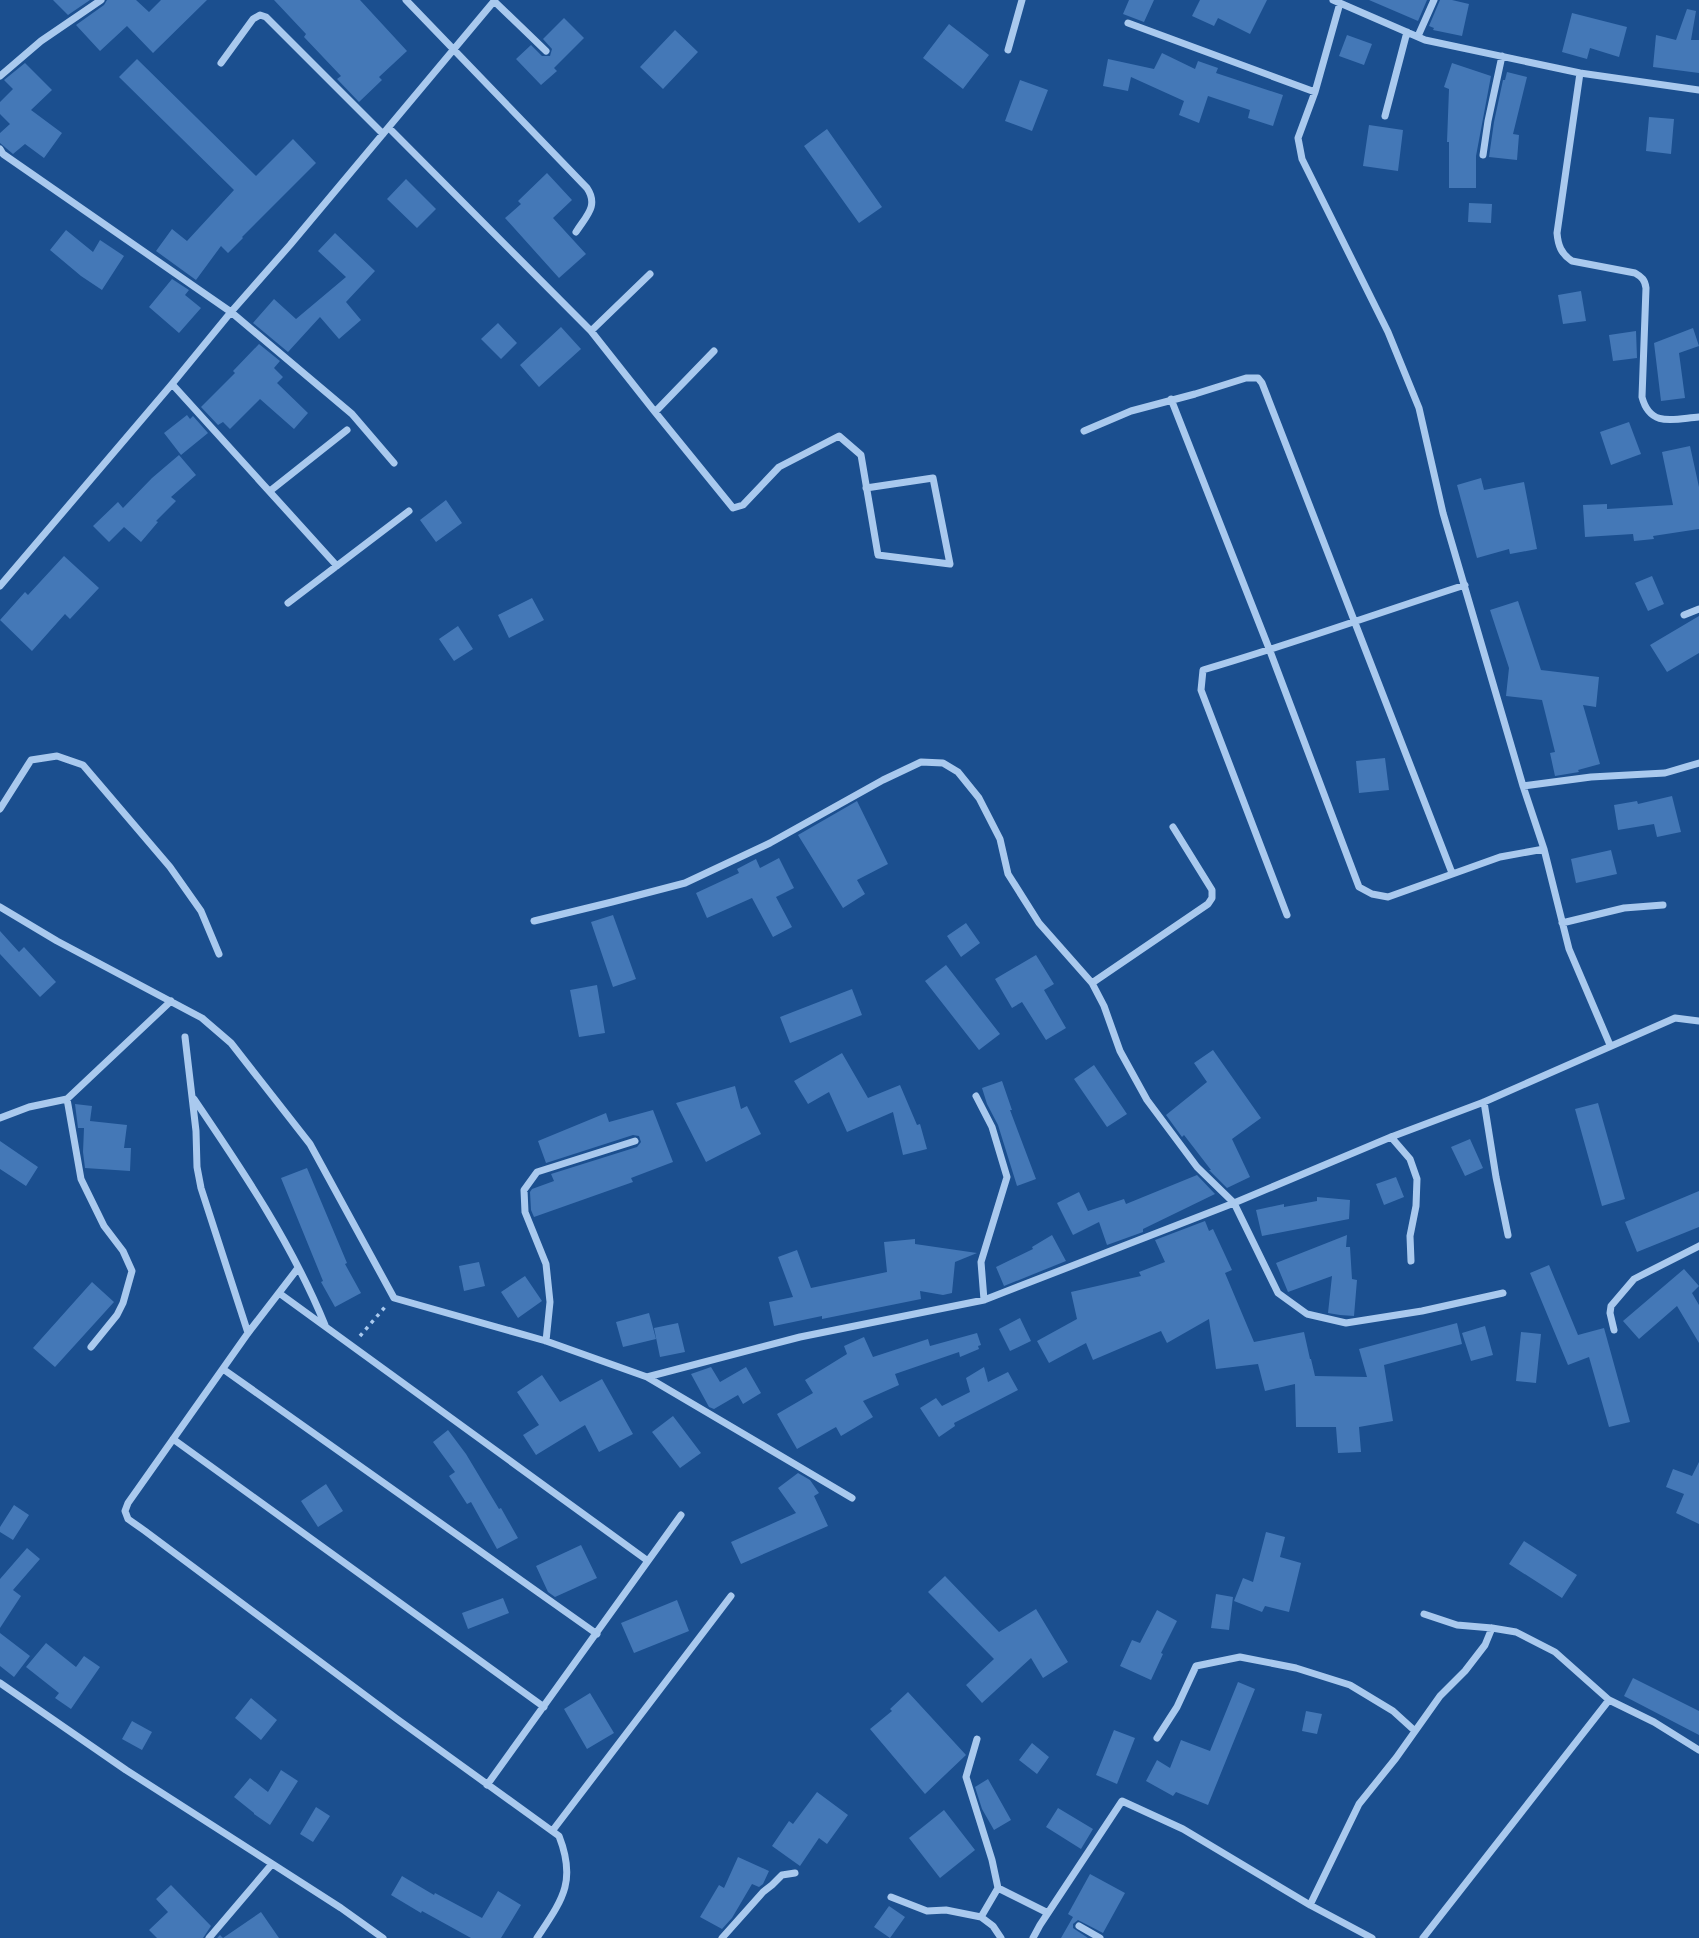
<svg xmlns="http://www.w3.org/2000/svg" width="1699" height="1938" font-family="Helvetica,sans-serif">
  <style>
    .building { fill: #4478b7 }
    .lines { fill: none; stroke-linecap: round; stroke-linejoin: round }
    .path { stroke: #a9c9ee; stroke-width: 3.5; stroke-dasharray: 3.5 5; stroke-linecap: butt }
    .minor { stroke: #a9c9ee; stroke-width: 7 }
  </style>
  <rect width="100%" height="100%" fill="#1b4f8f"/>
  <path class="building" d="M53 0H90L68 15Z
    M107 0H136L149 12 161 0H207L153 53 127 26 100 51 76 25 104 5Z
    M274 0H360L407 51 379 77 382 80 359 102 337 79 341 76 304 37 306 34Z
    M1129 0H1154L1144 22 1123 14Z
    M1200 0H1267L1250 34 1218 18 1214 26 1192 16Z
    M1369 0H1427L1418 21Z
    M1440 0H1452L1469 4 1462 36 1433 30 1434 28 1429 26Z
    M1687 9 1696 11 1691 40H1699V73L1653 67 1656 35 1676 40Z
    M1572 13 1627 27 1619 57 1590 48 1587 59 1562 52Z
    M564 18 584 38 554 68 557 71 541 85 516 59 531 45 542 56H550L552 49 543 39Z
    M949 24 989 55 963 89 923 58Z
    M675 30 698 52 663 89 640 67Z
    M1347 35 1372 44 1364 65 1339 56Z
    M1162 53 1195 69 1198 61 1218 68 1216 73 1283 95 1273 126 1248 118 1250 110 1208 96 1199 123 1179 115 1184 101 1131 77 1128 91 1103 86 1108 59 1154 69Z
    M137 59 256 176 293 139 316 163 242 237 243 238 228 253 221 246 196 280 156 251 172 229 187 241 234 190 119 77Z
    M25 63 52 90 31 110 62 133 44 158 25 144 13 154 0 143V133L10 124 0 114V102L13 89 4 80Z
    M1452 63 1491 76 1476 156V188H1449V142H1447L1449 89 1444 87Z
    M1507 72 1527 77 1513 134 1519 135 1517 160 1489 157 1494 122 1503 80H1505Z
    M1020 80 1048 90 1032 131 1005 121Z
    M1649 117 1674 119 1671 154 1646 151Z
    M1369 125 1403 130 1398 171 1363 166Z
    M827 129 882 207 859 223 804 146Z
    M547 173 572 200 553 218 586 254 559 278 505 218 521 204 518 201Z
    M406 179 436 209 417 228 387 199Z
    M1469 203 1492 204 1491 223 1468 222Z
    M66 230 93 252 100 240 124 256 102 290 81 276 50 250Z
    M335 233 375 271 346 302 361 320 339 339 320 317 288 352 253 323 274 299 296 319 346 277 318 251Z
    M172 279 189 290 185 295 201 308 179 333 149 307Z
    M1581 291 1586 321 1563 324 1558 295Z
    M498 323 517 343 501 359 481 339Z
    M561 327 581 349 539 387 520 365Z
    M1693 328 1699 346 1679 353 1685 398 1661 401 1654 343Z
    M1636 331 1637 358 1613 361 1609 335Z
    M259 344 280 361 274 368 283 377 277 383 308 413 294 429 260 399 230 429 223 422 218 425 201 407 235 373 233 371Z
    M187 415 190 419 193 416 208 433 181 455 164 433Z
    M1629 422 1641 454 1611 465 1600 432Z
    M1690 446 1699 487V529L1653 536 1654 539 1634 541 1633 534 1585 537 1583 505 1607 504V509L1673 505 1662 452Z
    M179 455 196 475 171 497 176 501 156 521 158 522 141 542 124 527 109 542 93 526 118 502 123 508 152 478Z
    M1481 478 1484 490 1524 482 1537 549 1510 554 1509 549 1477 558 1457 485Z
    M446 500 462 523 436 542 420 520Z
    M64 556 99 588 70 619 65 614 32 651 0 620 25 592 28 595Z
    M1652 576 1664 604 1648 611 1635 583Z
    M532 598 544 620 509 638 498 615Z
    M1518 601 1541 670 1599 677 1596 707 1583 705 1600 764 1578 770 1579 772 1555 776 1550 753 1555 752 1542 700 1506 696 1509 668 1490 610Z
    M1699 616V653L1667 672 1650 645Z
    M458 626 473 649 454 661 439 639Z
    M1385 758 1389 790 1359 793 1356 761Z
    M1672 796 1681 832 1657 837 1654 824 1618 830 1614 805 1637 801 1638 804Z
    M857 801 888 864 857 880 865 894 843 908 798 835Z
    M1611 850 1617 874 1576 883 1571 859Z
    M779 858 794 888 776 897 792 927 773 937 752 898 707 918 696 893 739 873 737 869 756 859 760 868Z
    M613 915 636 979 613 987 591 922Z
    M966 923 980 943 961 957 947 936Z
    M0 931 19 952 24 947 56 982 40 997 0 954Z
    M1036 955 1054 984 1044 990 1066 1028 1046 1040 1022 1002 1012 1008 995 979Z
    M946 965 1000 1034 979 1050 925 981Z
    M597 985 605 1033 579 1037 570 990Z
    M852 989 862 1015 790 1043 780 1017Z
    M1213 1050 1261 1118 1232 1139 1250 1177 1227 1188 1209 1170H1211L1184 1135 1182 1137 1166 1115 1207 1082 1194 1063Z
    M842 1053 868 1098 900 1085 917 1125 920 1124 927 1149 903 1155 893 1112 847 1132 829 1092 808 1104 794 1081Z
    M1094 1065 1127 1114 1107 1127 1074 1079Z
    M1002 1081 1012 1110H1010L1036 1179 1017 1186 998 1125 987 1104 982 1088Z
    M735 1086 741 1109 747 1106 761 1134 706 1162 676 1103Z
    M1598 1103 1625 1199 1602 1206 1575 1109Z
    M75 1104 92 1106 90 1121 127 1125 124 1148H131L130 1171 85 1168 83 1152 84 1128H78Z
    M653 1110 673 1162 631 1178 633 1182 534 1217 531 1210 530 1192 532 1189 554 1181 551 1174 637 1147 641 1142 639 1136 633 1135 546 1163 538 1141 606 1113 609 1122Z
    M1470 1139 1483 1168 1465 1176 1451 1147Z
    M0 1141 38 1167 26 1186 0 1169Z
    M307 1168 347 1263 345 1264 361 1293 335 1307 321 1282 323 1281 281 1178Z
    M1197 1175 1215 1194 1143 1229V1232L1107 1245 1099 1222 1073 1235 1057 1203 1079 1192 1088 1211 1124 1199 1126 1204Z
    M1396 1177 1404 1197 1384 1205 1376 1184Z
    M1699 1191V1227L1637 1252 1625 1222Z
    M1317 1197 1350 1200 1349 1219 1262 1236 1256 1210 1284 1204V1207L1317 1201Z
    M1205 1221 1209 1231 1213 1229 1232 1270 1225 1273 1254 1342 1304 1332 1310 1359H1311L1315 1376 1367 1377 1359 1349 1457 1323 1462 1344 1384 1365 1393 1421 1359 1427 1361 1452 1338 1453 1336 1427H1296L1295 1384 1265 1391 1258 1364 1216 1369 1209 1319 1167 1343 1161 1331 1093 1360 1086 1343 1049 1363 1037 1341 1077 1319 1071 1292 1141 1276 1139 1272 1165 1262 1155 1240Z
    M1052 1235 1066 1261 1004 1286 996 1267 1033 1249 1032 1247Z
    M1347 1235 1346 1247H1350L1352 1279 1357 1280 1354 1316 1340 1315 1328 1313 1332 1276 1288 1292 1276 1263Z
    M915 1239V1244L977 1253 955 1262 952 1293 943 1295 920 1291 921 1299 822 1319V1316L774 1326 769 1302 793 1297 778 1257 797 1250 811 1288 887 1272 884 1242Z
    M479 1262 485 1286 464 1291 459 1266Z
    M1549 1265 1578 1335 1604 1328 1630 1422 1609 1427 1589 1357 1568 1365 1530 1273Z
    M1684 1269 1699 1286 1692 1293 1699 1305V1343L1677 1306 1639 1339 1623 1321Z
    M525 1276 542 1301 518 1318 501 1292Z
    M92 1282 114 1302 55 1367 33 1348Z
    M649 1313 656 1339 623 1347 616 1322Z
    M1020 1318 1031 1341 1010 1351 999 1329Z
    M678 1323 685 1352 660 1357 654 1328Z
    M1485 1326 1493 1355 1471 1361 1462 1333Z
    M1521 1332 1541 1334 1536 1383 1516 1381Z
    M977 1333 981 1345 978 1346 979 1349 960 1357 959 1352 895 1374 899 1385 863 1401 873 1417 841 1436 836 1427 797 1449 777 1414 813 1393 805 1380 847 1354 844 1346 864 1337 873 1357 928 1339 930 1346Z
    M711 1367 720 1382 746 1367 761 1393 743 1404 738 1395 714 1409 709 1407 691 1374Z
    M984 1367 988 1382 1008 1372 1018 1390 954 1423 955 1426 939 1437 920 1408 936 1398 942 1406 970 1392 966 1378Z
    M542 1375 560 1402 602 1379 633 1434 599 1452 585 1425 536 1455 523 1435 539 1425 517 1392Z
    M673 1416 701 1453 680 1468 652 1432Z
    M448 1430 466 1454 499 1509 501 1508 518 1538 497 1549 471 1502 467 1504 449 1476 455 1472 433 1442Z
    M1699 1462V1524L1676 1513 1684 1494 1666 1487 1673 1469 1692 1476Z
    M798 1473 810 1480 819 1493 814 1496 828 1526 741 1564 731 1542 796 1513 778 1488Z
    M326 1484 343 1511 318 1527 301 1501Z
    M14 1505 29 1515 13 1540 0 1532V1527Z
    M1266 1532 1285 1537 1280 1557 1301 1563 1289 1612 1265 1606 1262 1612 1234 1601 1243 1578 1253 1582Z
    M1524 1541 1577 1575 1562 1598 1509 1564Z
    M581 1545 597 1578 555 1597 548 1592 536 1566Z
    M27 1548 40 1559 13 1590 21 1596 0 1628V1579Z
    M945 1576 999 1632 1036 1609 1068 1662 1043 1678 1031 1658 982 1703 966 1685 994 1659 928 1592Z
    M1216 1594 1233 1597 1229 1630 1211 1628Z
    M503 1598 509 1613 468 1629 462 1613Z
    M677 1600 689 1631 634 1653 621 1623Z
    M1157 1610 1177 1621 1161 1653 1163 1654 1151 1680 1120 1666 1132 1640 1140 1643Z
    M0 1633 30 1656 14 1677 0 1666Z
    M46 1643 76 1667 84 1656 100 1667 71 1709 55 1698 59 1693 26 1667Z
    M1633 1678 1699 1711V1735L1624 1696Z
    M1238 1682 1255 1689 1208 1805 1176 1792 1173 1796 1146 1781 1157 1760 1170 1768 1181 1740 1210 1751Z
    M908 1692 966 1755 925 1794 870 1729 892 1711 890 1709Z
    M590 1693 614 1733 587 1749 564 1709Z
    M251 1698 277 1720 261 1740 235 1718Z
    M1306 1711 1322 1714 1317 1734 1302 1731Z
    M132 1721 152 1732 142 1750 122 1739Z
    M1114 1730 1135 1738 1117 1784 1096 1775Z
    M1032 1743 1049 1757 1037 1774 1019 1760Z
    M281 1770 298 1781 270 1825 254 1814V1813L234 1797 250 1778 268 1792Z
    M988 1779 1011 1820 994 1830 982 1809 975 1787Z
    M817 1792 848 1815 827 1844 819 1838 800 1866 772 1846 789 1821 793 1824Z
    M316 1807 330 1816 313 1842 300 1834Z
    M1058 1808 1093 1829 1081 1849 1046 1827Z
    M944 1810 975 1850 940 1878 909 1838Z
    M738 1857 769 1871 763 1884 759 1887 752 1884 732 1918 722 1929 700 1917 719 1885 724 1888Z
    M1090 1874 1125 1893 1103 1933 1078 1920 1073 1924V1928L1088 1938H1061L1073 1917 1068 1914Z
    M402 1876 434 1895 435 1893 482 1918 498 1891 521 1905 501 1938H471L422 1911 421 1913 391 1895Z
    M171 1885 211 1926 203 1938H157L149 1930 168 1912 156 1899Z
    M889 1906 905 1917 890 1938 874 1927Z
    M261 1912 279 1938H217L220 1935 223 1938Z"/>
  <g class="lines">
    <path class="path" d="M360 1336 385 1307"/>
    <path class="minor" d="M406 0 587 188C599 206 586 216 576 232
      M1333 0 1425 40 1580 73 1699 90
      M494 1 546 51
      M1340 3 1315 92 1298 138 1302 159 1388 332 1419 408 1443 513 1523 786 1544 849 1569 949 1610 1045
      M1128 23 1315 92
      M1418 36 1434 0
      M1008 50 1022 0
      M221 63 253 19 260 15 266 17 383 134
      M1580 73 1557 233C1558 245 1561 254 1572 261L1635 273C1642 277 1645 280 1646 288L1642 397C1650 428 1674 419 1699 417
      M0 76 41 41 101 0
      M1385 116 1407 32
      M389 128 591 331 650 274
      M0 149 3 154 231 312 352 414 394 463
      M1483 155 1488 121 1502 56
      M591 331 655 412 714 351
      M172 384 337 566
      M1171 399 1270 651 1359 887 1372 894 1388 897 1500 857 1544 849
      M655 412 733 508 743 505 779 467 839 436 861 455 878 555 950 564 933 478 866 488
      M1084 431 1131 411 1195 394 1246 378H1258L1262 383 1452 873
      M270 491 347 430
      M0 586 172 384 231 312 290 245 495 0
      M288 603 409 511
      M1684 615 1699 609
      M1523 786 1591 777 1665 773 1699 763
      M0 809 31 760 57 756 83 765 170 867 201 911 219 954
      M0 907 57 941 202 1018 231 1043 310 1144 394 1298 546 1341 647 1377 800 1337 984 1300 1234 1203 1391 1137 1484 1102 1675 1018 1699 1021
      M1287 915 1201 690 1203 670C1292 644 1378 613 1465 585
      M534 921 612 902 685 883 770 843 883 780 921 762 943 763 958 772 979 798 1000 839 1008 874 1039 923 1092 983 1104 1006 1120 1051 1147 1100 1197 1167 1234 1203 1278 1293 1307 1314 1346 1323 1422 1311 1503 1293
      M1562 923 1624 908 1663 905
      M1092 983 1208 904 1212 898V890L1173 827
      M185 1037 196 1131 197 1167 201 1188 248 1333
      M976 1096 992 1127 1007 1177 981 1262 984 1300
      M67 1099 81 1179 104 1226 123 1251 132 1271 123 1303 117 1315 91 1347
      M194 1099C243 1171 292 1244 325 1325
      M1484 1102 1496 1177 1508 1235
      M0 1118 29 1107 67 1099 171 1001
      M1391 1137 1410 1159 1417 1179 1416 1206 1410 1236 1411 1261
      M298 1268 248 1333 128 1503 125 1511 128 1519 145 1531 397 1719 559 1836C577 1882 562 1900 537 1938
      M279 1293 648 1561
      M1614 1330 1610 1313 1611 1306 1634 1279 1699 1246
      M546 1341 550 1302 546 1264 525 1212 524 1190 537 1172 635 1141
      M223 1369 597 1634
      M647 1377 852 1498
      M173 1439 544 1707
      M1424 1614 1457 1625 1492 1628 1516 1632 1555 1652 1609 1700 1654 1722 1699 1750
      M0 1683 126 1770 341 1908 383 1938
      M1157 1738 1177 1707 1196 1666 1240 1657 1296 1668 1350 1685 1393 1711 1415 1731
      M977 1739 966 1777 992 1860 998 1888 981 1917 993 1926 1001 1938
      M487 1785 681 1515
      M553 1830 731 1596
      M998 1888 1048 1913
      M891 1897 927 1911 946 1910 981 1917
      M1310 1905 1359 1804 1396 1758 1440 1696 1465 1671 1485 1645 1492 1628
      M1079 1926 1100 1938
      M209 1938 272 1864
      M722 1938 763 1892 772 1885 782 1875 795 1873
      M1033 1938 1040 1925 1122 1801 1183 1829 1310 1905 1372 1938
      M1423 1938 1609 1700"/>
  </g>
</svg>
